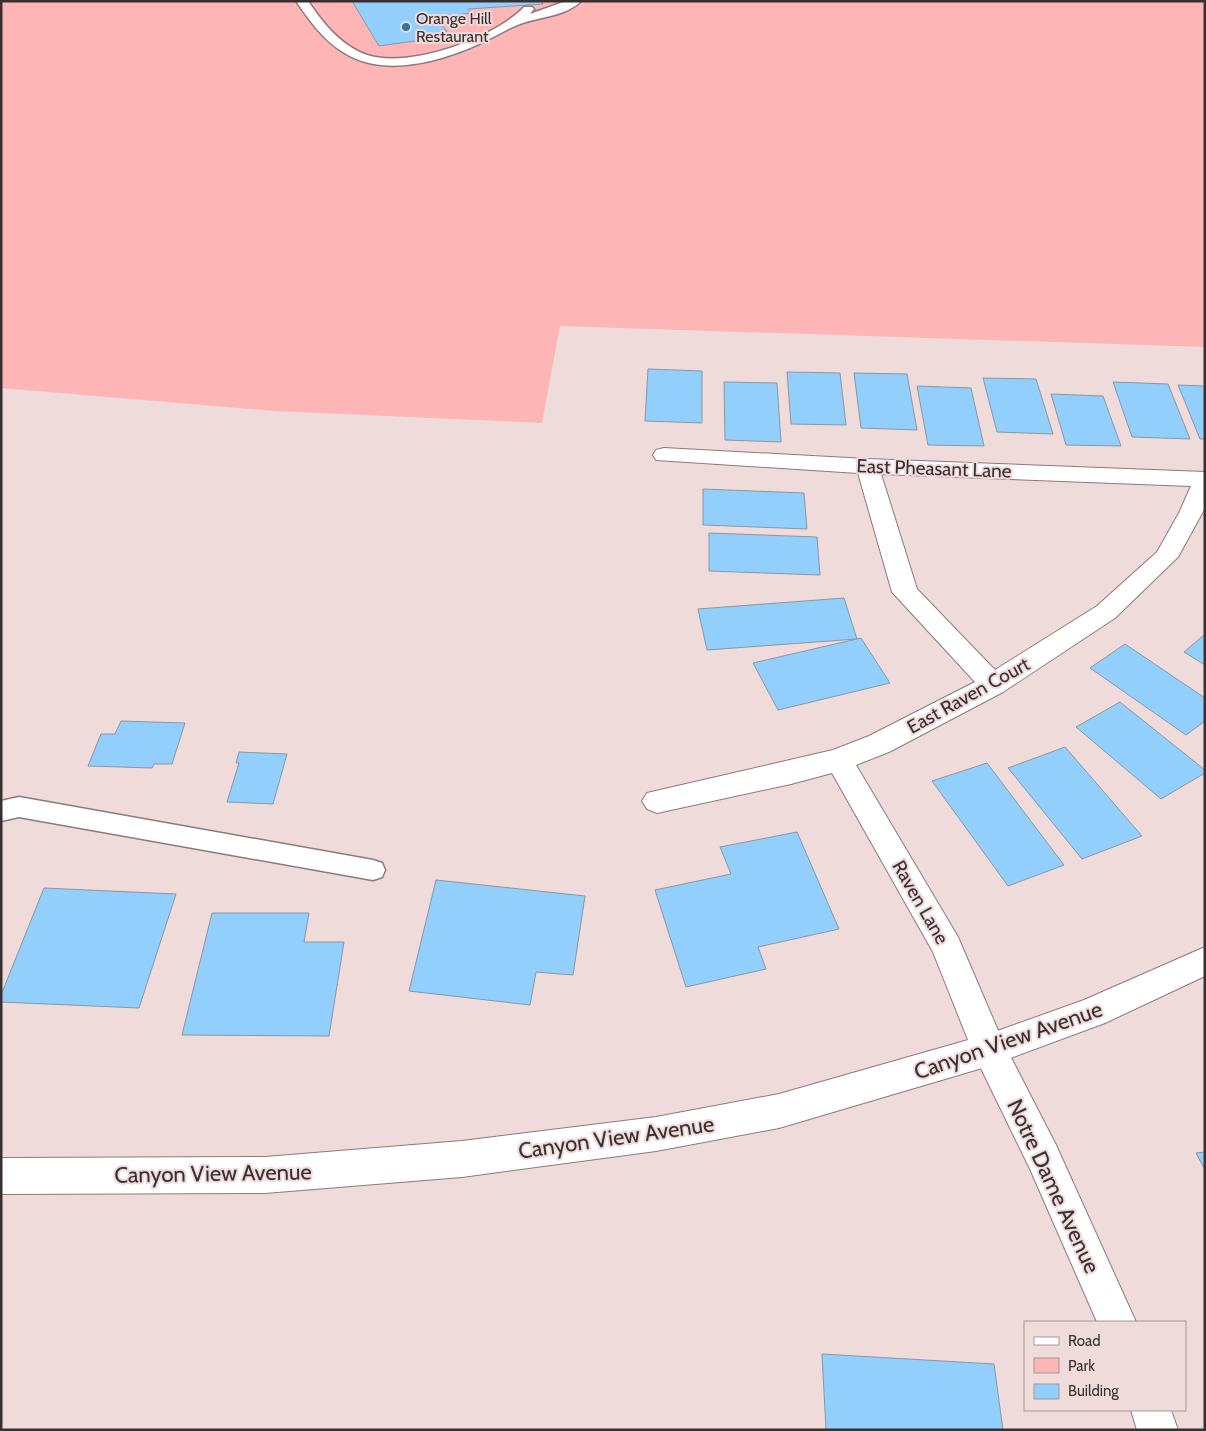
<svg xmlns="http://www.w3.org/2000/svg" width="1206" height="1431" font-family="Cabin,sans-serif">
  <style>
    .green { fill: #fdb5b6 }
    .building { fill: #93cffc; stroke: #8997a2 }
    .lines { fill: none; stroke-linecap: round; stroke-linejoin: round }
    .lane-casing { stroke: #8c7a79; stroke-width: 3 }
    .street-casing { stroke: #8c7a79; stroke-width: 2 }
    .secondary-casing { stroke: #8c7a79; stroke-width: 2 }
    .lane { fill: #fff; fill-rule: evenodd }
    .street { fill: #fff; fill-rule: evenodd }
    .secondary { fill: #fff; fill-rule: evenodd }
    .poi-dot { fill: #2b78ab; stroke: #f0dbdb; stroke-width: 2 }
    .labels { text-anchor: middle; stroke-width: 4; stroke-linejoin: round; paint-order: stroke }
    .far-poi-label { font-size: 16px; fill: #383030; stroke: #f0dbdb; text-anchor: start }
    .street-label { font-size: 19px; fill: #383030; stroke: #f0dbdb }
    .near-street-label { font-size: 22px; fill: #383030; stroke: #f0dbdb }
  </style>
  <rect width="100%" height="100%" fill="#f0dbdb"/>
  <path class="green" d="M1 1H1205V347L560 326 542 423 275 411 1 388Z"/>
  <path class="building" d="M352 1H542L543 4 468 9 471 13 437 18 450 36 379 46Z
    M648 369 702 371V423L645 421Z
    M787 372 840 373 846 425 791 424Z
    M854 373 907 374 917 430 861 428Z
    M983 378 1036 379 1053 434 997 432Z
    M724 382 777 383 781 442 725 440Z
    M1113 382 1168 384 1190 439 1132 437Z
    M1178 385 1205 386V439H1200Z
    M917 386 971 388 984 446 928 445Z
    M1051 394 1103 396 1121 446 1066 445Z
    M703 489 804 493 807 529 703 525Z
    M709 533 817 537 820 575 709 571Z
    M844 598 857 639 707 650 698 609Z
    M1205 634V665L1184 652Z
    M861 638 890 683 778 710 753 663Z
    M1125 644 1205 698V721L1186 735 1090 668Z
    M1120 702 1205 770V773L1161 799 1076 727Z
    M121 721 185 723 172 764H154L152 768 88 766 101 734H115Z
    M1065 747 1142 836 1082 859 1008 768Z
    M239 752 287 754 273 804 227 802 239 763H236Z
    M987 763 1064 865 1008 886 932 781Z
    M797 832 839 929 758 947 766 969 686 987 655 890 731 874 720 847Z
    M436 880 585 896 573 975 536 972 530 1005 409 991Z
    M44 888 176 894 139 1008 1 1002V995Z
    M212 913H309L304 942H344L329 1036 182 1035Z
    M1205 1152V1170L1196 1153Z
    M822 1354 994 1364 1003 1430H826Z"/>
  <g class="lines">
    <defs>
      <path id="lane" d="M296 1H308C323 23 341 46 367 55 409 69 495 38 524 7H532L534 9 530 14 566 1H581C567 16 539 17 520 24 506 29 493 38 479 44 439 62 383 78 343 52 323 40 309 20 296 1Z
        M19 797 373 860 382 863 385 870 382 877 373 880 19 817 1 821V801Z"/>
      <path id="street" d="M664 448 867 459 1205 472V508L1178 557 1115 618 1003 692 889 752 856 765 958 937 1003 1042 1056 1145 1136 1322H1097L1030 1169 972 1050 933 952 832 773 791 784 657 813 647 809 642 801 647 793 833 750 869 736 975 682 892 592 858 473 656 460 653 455 656 450ZM881 474 1191 486 1179 513 1157 552 1097 606 995 670 917 589Z
        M1131 1410H1171L1178 1430H1137Z"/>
      <path id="secondary" d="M1205 947V976L1105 1023 989 1066 779 1128 656 1151 462 1177 265 1193 1 1194V1158L265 1157 462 1141 656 1117 779 1094 989 1034 1084 1000Z"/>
    </defs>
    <use href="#lane" class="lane-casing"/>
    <use href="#street" class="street-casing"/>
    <use href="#secondary" class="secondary-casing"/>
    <use href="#lane" class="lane"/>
    <use href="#street" class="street"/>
    <use href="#secondary" class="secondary"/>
  </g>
  <circle class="poi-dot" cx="406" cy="27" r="5"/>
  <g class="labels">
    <g class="far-poi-label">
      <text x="416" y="24">Orange Hill<tspan x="416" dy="18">Restaurant</tspan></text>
    </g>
    <g class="street-label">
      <text transform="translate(934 468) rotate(2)" y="7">East Pheasant Lane</text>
      <text transform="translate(968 695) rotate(-29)" y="7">East Raven Court</text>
      <text transform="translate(921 902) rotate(60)" y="7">Raven Lane</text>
    </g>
    <g class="near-street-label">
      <text transform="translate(1008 1040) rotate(-19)" y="8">Canyon View Avenue</text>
      <text transform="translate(616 1137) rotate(-8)" y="8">Canyon View Avenue</text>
      <text transform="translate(213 1173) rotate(-1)" y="8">Canyon View Avenue</text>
      <text transform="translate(1054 1186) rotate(65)" y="8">Notre Dame Avenue</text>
    </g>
  </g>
  <rect width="1206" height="1431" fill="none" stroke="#383030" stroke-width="5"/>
  <rect x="1024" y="1321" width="162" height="90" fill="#f0dbdb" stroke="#a69797"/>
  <rect x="1034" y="1337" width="25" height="8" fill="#ffffff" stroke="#a69797"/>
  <text x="1068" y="1346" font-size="15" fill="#383030">Road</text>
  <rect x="1034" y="1358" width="25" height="15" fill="#fdb5b6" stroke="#a69797"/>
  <text x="1068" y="1371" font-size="15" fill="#383030">Park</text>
  <rect x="1034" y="1384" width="25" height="15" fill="#93cffc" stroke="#a69797"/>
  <text x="1068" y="1396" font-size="15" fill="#383030">Building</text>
</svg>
